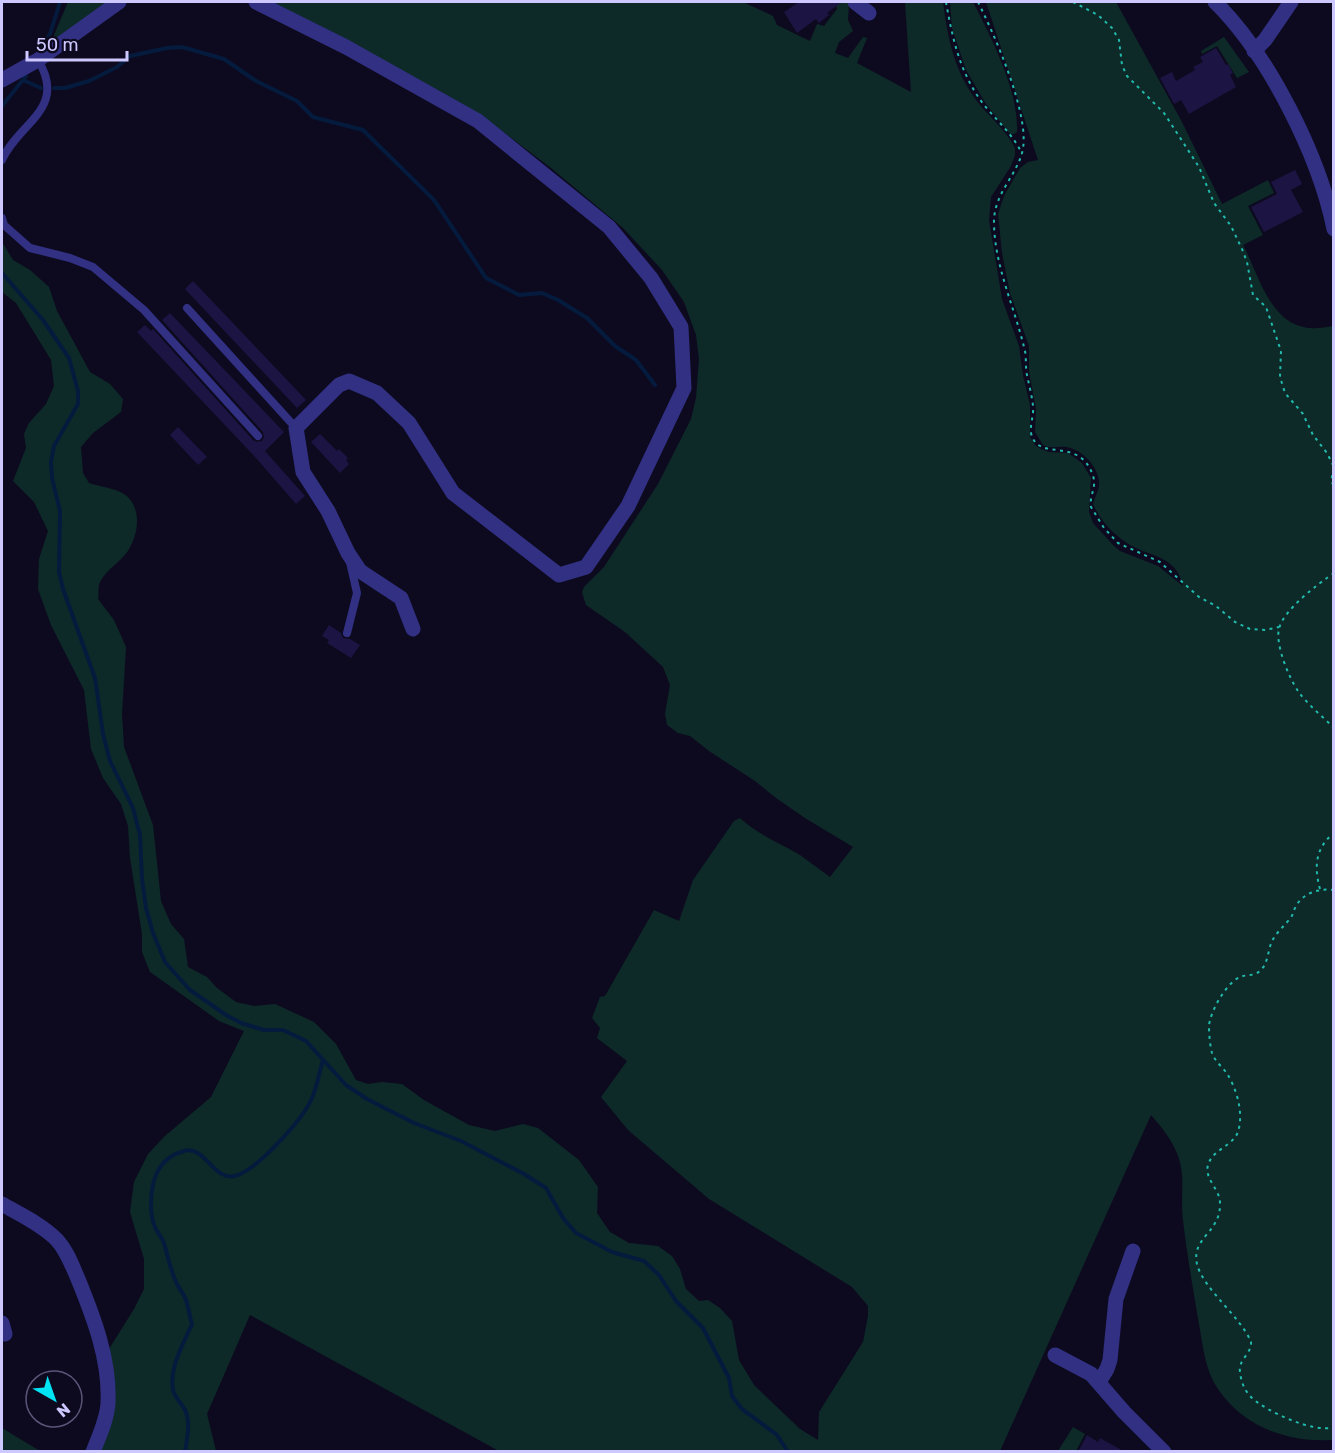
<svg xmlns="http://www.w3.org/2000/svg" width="1335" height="1453" font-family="Rubik,sans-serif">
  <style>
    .green { fill: #0d2a28 }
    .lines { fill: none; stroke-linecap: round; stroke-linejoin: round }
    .stream { stroke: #041b3e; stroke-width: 4 }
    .building { fill: #1c1442 }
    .path { stroke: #21baac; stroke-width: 2; stroke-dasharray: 3 4.5; stroke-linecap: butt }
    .lane { stroke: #313083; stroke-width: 8 }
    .street { stroke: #313083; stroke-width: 15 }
  </style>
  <rect width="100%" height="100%" fill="#0d0a1f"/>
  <path class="green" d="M68 2H114L51 42Z
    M264 2H743L773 16 777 25 810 41 817 24 824 26 837 9 836 5 840 2H847L849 3 848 20 853 31 839 42 835 53 848 58 863 37 867 38 857 63 911 92 905 2H943C948 41 955 74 980 105 991 118 1008 133 1015 148V155L1011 166 991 197 989 220 1002 299 1019 346 1023 375 1030 405V437L1035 445 1041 449 1049 452 1068 453 1082 463 1091 478 1089 512 1093 523 1113 545 1120 551 1158 566 1183 586C1176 554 1148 557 1127 543 1112 533 1100 520 1093 504 1095 497 1100 488 1099 481 1097 465 1082 450 1067 447 1058 446 1051 449 1043 445L1035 432 1036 409 1029 372V346L1010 293 1002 253 998 214 1004 196 1020 168 1028 162 1038 160 986 2H1116L1182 122 1222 204 1268 180 1274 193 1248 206 1263 235 1243 245C1259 275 1270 325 1310 328 1318 329 1326 327 1333 326V1440C1290 1443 1244 1428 1218 1389 1205 1370 1203 1346 1199 1324 1193 1289 1187 1255 1183 1220 1181 1205 1183 1189 1182 1174 1180 1150 1166 1132 1151 1115L1000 1451H499L250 1315 207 1414 216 1451H101L109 1349 134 1309 144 1289V1259L130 1212 134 1182 148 1154 165 1136 211 1097 244 1031 219 1021 150 972 142 952V934L130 858 128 826 121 804 103 778 91 749 84 690 51 625 38 589 39 559 48 531 34 502 13 481 26 448 24 434 29 423 46 404 54 386 51 360 16 303 2 292V242L13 260 30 270 49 287 57 311 90 372 110 384 123 399 121 412 93 433 81 447 83 473 89 483C98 486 117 489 124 494 142 506 139 533 129 549 122 562 104 570 99 585 98 589 99 595 98 599L114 620 126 647 122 714 124 747 153 825 161 901 171 924 184 939 188 967 207 977 217 988 236 1002 254 1006 275 1004 314 1022 336 1044 356 1080 368 1084 382 1082 402 1084 424 1100 469 1125 495 1131 523 1124 538 1128 579 1160 598 1187 597 1213 610 1232 629 1243 658 1246 672 1256 680 1269 686 1289 699 1301 708 1300 720 1308 732 1321 739 1360 754 1385 800 1429 818 1440 819 1412 863 1342 868 1316V1306L852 1287 709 1199 628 1130 601 1097 627 1061 597 1038 600 1028 592 1018 600 997 605 996 654 910 679 921 693 880 734 821 740 818C758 835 779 842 800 855 810 862 820 870 830 877L853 847 805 818 776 798 755 781 709 751 690 736 678 733 667 725 665 714 670 685 663 667 625 632 586 605 582 592 584 587 604 567 658 484 691 419 696 398 699 359 696 335 684 302 662 270 623 228 551 168 478 113Z
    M950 2H973C991 37 1019 91 1017 132L1014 134H1010L986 104 966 70 952 28Z
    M1224 37 1249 72 1237 78 1217 46 1202 54 1201 51Z
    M1073 1427 1085 1434 1076 1451H1058Z
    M2 1428 40 1451H2Z"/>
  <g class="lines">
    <path class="stream" d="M40 49 50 34 60 2
      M23 80 41 88
      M54 88H65L89 81 117 67 130 56 167 48 182 47 224 59 256 81 297 101 313 117 363 130 434 200 486 278 519 295 542 293 558 300 587 318 615 346 636 360 655 385
      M2 106 26 76
      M2 273 43 320 69 358 78 391V404L54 446 51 462 52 478 60 511 59 572 63 589 95 678 103 734 110 761 133 808 140 835 142 879 146 908 153 933 165 962 190 990 226 1015 241 1023 264 1030H283L306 1041 346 1085 367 1099 414 1123 461 1141 524 1174 546 1188 563 1218 576 1233 612 1252 644 1261 659 1275 676 1301 703 1328 729 1378 732 1396 742 1409 777 1435 788 1452
      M185 1452C187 1439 191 1422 185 1410 182 1404 175 1398 173 1390 169 1367 183 1345 192 1324 189 1316 189 1306 185 1298 184 1294 180 1290 178 1286 171 1273 168 1257 164 1243 162 1237 157 1233 155 1227 152 1220 151 1212 151 1205 151 1181 157 1158 184 1151 205 1145 213 1181 235 1176 256 1171 302 1120 311 1100 317 1088 319 1073 323 1060"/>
  </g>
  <path class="building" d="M799 2H842L827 13 829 15 819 23 816 19 797 33 784 12Z
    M1216 48 1226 65 1228 64 1233 73 1230 75 1236 87 1189 114 1181 100 1174 104 1160 78 1172 72 1176 81 1195 70 1193 67 1203 62 1200 57Z
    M1295 170 1302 184 1291 190 1303 212 1264 232 1251 207 1277 194 1271 182Z
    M193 281 306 400 297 408 185 289Z
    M170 313 284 432 265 451 305 496 296 504 256 458 137 332 145 325 151 331 153 329 253 440 257 442 262 441 264 437 263 432 162 320Z
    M178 427 207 457 198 465 170 435Z
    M320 434 337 451 339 449 348 458 346 460 349 464 340 473 311 442Z
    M329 625 341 633 343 638 350 639 360 645 351 658 327 643 329 640 322 636Z
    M1087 1435 1098 1442 1100 1438 1125 1452H1078Z"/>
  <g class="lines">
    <path class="path" d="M946 2C952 36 959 69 979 98 992 117 1013 133 1022 154
      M978 2C994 34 1032 118 1022 153 1015 178 993 195 994 224 995 267 1014 306 1024 347 1027 356 1025 366 1027 375 1029 385 1032 396 1033 406 1034 415 1030 424 1031 433 1037 463 1080 435 1093 476 1097 487 1089 496 1091 507L1104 528 1118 543 1160 562 1199 597 1216 606 1235 622 1250 629 1265 630 1279 627
      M1073 2 1098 15 1112 28 1119 40 1122 65 1127 76 1164 113 1199 167 1214 203 1231 226 1242 249 1247 262 1253 295 1266 307 1281 351 1280 377 1285 393 1303 414 1313 435 1327 453 1334 467
      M1334 468 1331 481 1334 486
      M1334 573C1318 584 1283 610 1279 629 1275 644 1289 678 1298 691 1307 704 1322 716 1334 728
      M1320 889C1314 867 1315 848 1334 833
      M1334 890C1319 888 1302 893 1295 908 1293 912 1293 916 1289 920 1283 927 1277 932 1272 941 1268 950 1268 963 1261 970 1254 977 1247 974 1240 977 1226 983 1210 1012 1209 1026 1209 1034 1210 1046 1212 1053 1215 1061 1221 1066 1226 1072 1236 1087 1243 1110 1239 1128 1236 1146 1213 1148 1208 1165 1204 1179 1220 1189 1220 1203 1221 1233 1191 1237 1197 1264 1203 1289 1241 1317 1251 1342 1252 1354 1238 1359 1240 1372 1241 1381 1244 1390 1251 1397 1265 1411 1315 1434 1334 1427"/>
    <path class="lane" d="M2 160C18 123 68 109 38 60
      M2 218 4 225 30 248 70 258 93 267 144 310 258 436
      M187 308 296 428
      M347 633 357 593 350 562"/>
    <path class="street" d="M256 2 346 47 478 121 609 227 651 278 681 327 684 388 628 506 586 567 559 575 453 493 409 423 377 393 349 381 339 385 296 428 303 472 328 511 348 553 360 571 401 598 413 629
      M855 2 869 13
      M1215 2C1268 54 1319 155 1334 229
      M1254 51 1265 40 1291 2
      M2 80 38 60 119 2
      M2 1204C19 1214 41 1224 56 1239 66 1249 72 1265 78 1279 94 1318 110 1360 108 1403 107 1420 99 1436 93 1452
      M2 1323 5 1334
      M1055 1355 1091 1374 1124 1412 1164 1452
      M1099 1382 1107 1369 1110 1360 1116 1299 1133 1251"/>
  </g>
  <rect width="1335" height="1453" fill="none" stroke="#cdc8ff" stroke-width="6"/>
  <g transform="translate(54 1399) rotate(140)"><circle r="28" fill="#0d0a1f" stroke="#5a5679" stroke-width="1.5"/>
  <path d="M0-4.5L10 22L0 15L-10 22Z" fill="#00e3f3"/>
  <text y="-9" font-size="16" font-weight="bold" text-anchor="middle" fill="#cdc8ff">N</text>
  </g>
  <path d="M27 51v9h100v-9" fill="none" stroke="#cdc8ff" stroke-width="3"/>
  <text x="36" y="51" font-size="18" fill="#cdc8ff" stroke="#0d0a1f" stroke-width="4.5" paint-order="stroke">50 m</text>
</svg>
